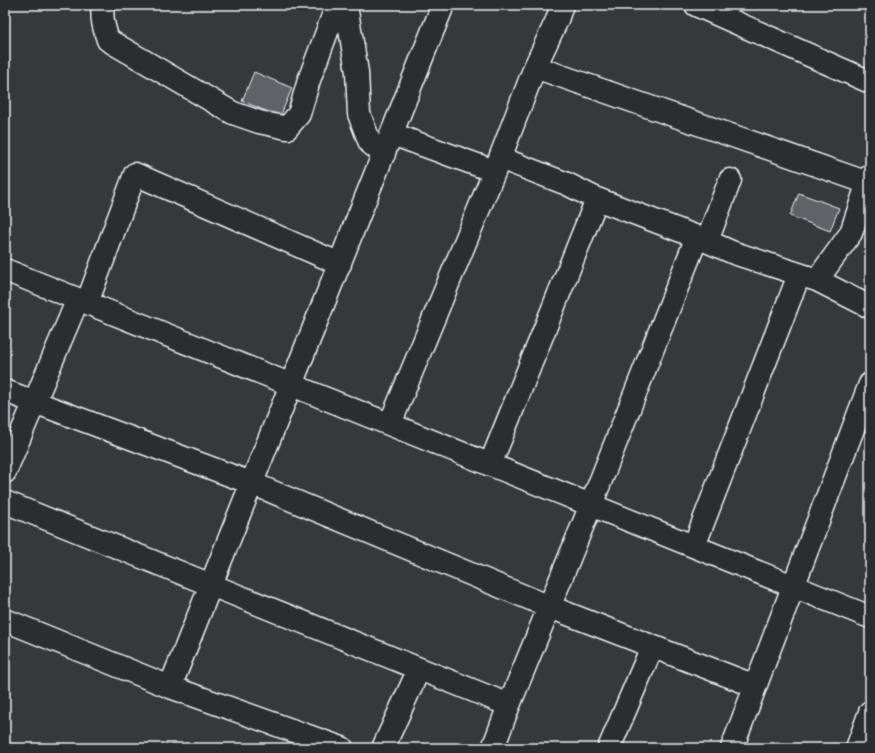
<svg xmlns="http://www.w3.org/2000/svg" width="875" height="753" font-family="Mali,sans-serif">
  <style>
    .building { fill: #5f6365; stroke: #e8f1f8 }
    .lines { fill: none; stroke-linecap: round; stroke-linejoin: round }
    .minor-casing { stroke: #e8f1f8; stroke-width: 25 }
    .minor { stroke: #2a2d2e; stroke-width: 22 }
  </style>
  <rect width="100%" height="100%" fill="#35393a"/>
  <filter id="ink" filterUnits="userSpaceOnUse"><feTurbulence type="fractalNoise" baseFrequency=".025" numOctaves="2"/><feDisplacementMap in="SourceGraphic" scale="8" xChannelSelector="R" yChannelSelector="G"/><feConvolveMatrix kernelMatrix="1 2 1 2 8 2 1 2 1" color-interpolation-filters="sRGB"/></filter>
  <g filter="url(#ink)">
    <path class="building" d="M254 72 292 88 280 117 242 101Z
      M799 193 839 208 830 231 790 216Z"/>
    <g class="lines">
      <defs>
        <path id="minor" d="M103 5C101 18 104 28 108 40L233 113 259 122 287 128 299 114 309 80 337 5
          M346 5 357 72 359 114 370 143 384 154
          M562 5 557 20 535 67 500 158 567 184 597 199 697 237 734 253 817 280 870 307
          M696 5 870 82
          M535 67 868 183
          M392 134 494 171
          M707 241 730 180
          M5 270 870 617
          M817 280 851 233 870 176
          M87 303 135 174 340 264
          M5 391 251 483 550 607 755 686
          M390 424 500 158
          M490 465 597 199
          M5 472 78 299
          M5 502 509 705
          M694 546 799 275
          M5 620 170 687 342 748
          M170 687C259 459 354 233 443 5
          M383 748 419 669
          M493 748 509 705 591 505 697 237
          M609 748 652 647
          M732 748 870 384
          M857 748 870 712"/>
      </defs>
      <use href="#minor" class="minor-casing"/>
      <use href="#minor" class="minor"/>
    </g>
  </g>
  <rect width="875" height="753" fill="none" stroke="#2a2d2e" stroke-width="20"/>
  <rect x="10" y="10" width="855" height="733" fill="none" stroke="#e8f1f8" stroke-width="1.5" filter="url(#ink)"/>
</svg>
